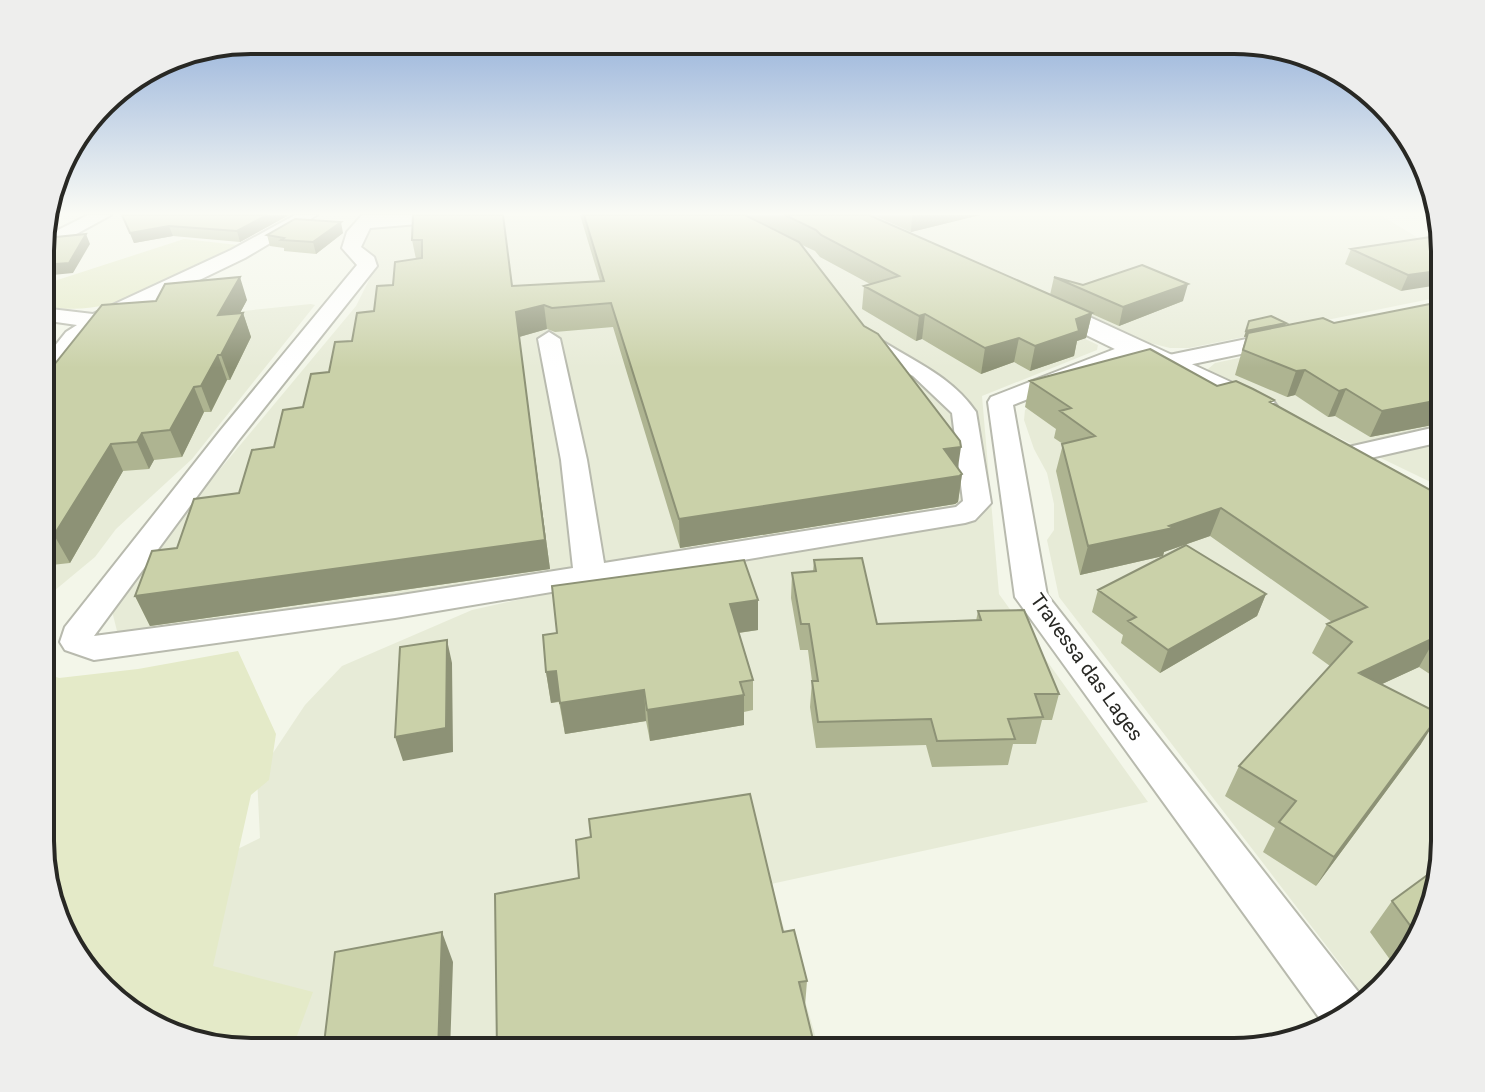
<svg xmlns="http://www.w3.org/2000/svg" width="1485" height="1092" font-family="Roboto,sans-serif">
  <style>
    .built { fill: #e7ebd7 }
    .green { fill: #e4eac8 }
    .lines { fill: none; stroke-linecap: round; stroke-linejoin: round }
    .minor-casing { stroke: #b8baae; stroke-width: 4 }
    .major-casing { stroke: #b8baae; stroke-width: 4 }
    .minor { fill: #fff; fill-rule: evenodd }
    .major { fill: #fff; fill-rule: evenodd }
    .wall { fill: #aeb491 }
    .shaded-wall { fill: #8d9276 }
    .building { fill: #cad1a9; stroke: #8d9276; stroke-width: 2 }
    .labels { text-anchor: middle; stroke-width: 8; stroke-linejoin: round; paint-order: stroke }
    .street-label { font-size: 20px; fill: #282824; stroke: #fff }
    .rim { fill: none; stroke: #282824; stroke-width: 4 }
  </style>
  <rect width="100%" height="100%" fill="#f3f6e9"/>
  <path class="built" d="M393 215H822L1098 345 1097 350 982 396 999 594 1148 802 771 884 820 1052H237L122 906 260 838 257 777 305 705 342 666 472 610 540 595 571 575 118 635 111 607 162 539 356 306 373 272 370 256 362 250 370 228Z
    M869 215H1380L1445 254V296L1189 348H1170L1150 343 1012 280 1015 278Z
    M311 304 315 305 192 459 116 529 95 557 54 591 42 619V410L97 326Z
    M1445 315V489L1215 378 1208 369 1215 363Z
    M1032 404 1445 517V855L1401 970 1364 1000 1348 974 1059 597 1047 540 1054 530V504L1047 473 1034 449 1024 420 1025 410Z"/>
  <path class="green" d="M184 239 238 245C180 274 109 323 42 305V285Z
    M238 651 276 734 269 780 251 795 213 966 313 992 291 1052H237L122 1008 68 946 42 868V672L59 678 138 669Z"/>
  <g class="lines">
    <defs>
      <path id="minor" d="M88 215H111L60 243 49 256 42 258V241L48 235Z
        M295 215H317L245 258 104 326 82 342 50 382 42 384V362L66 332 77 325 42 320V308L93 314 231 250Z
        M362 215H476L467 220 370 228 361 247 374 257 377 266 238 441 94 636 395 596 573 568 561 460 538 339 549 332 560 339 587 460 604 563 956 507 963 501 952 413 913 376 864 349 851 334 862 327C871 330 875 336 882 341 917 363 952 377 976 412L991 503 975 520 965 523 395 618 94 660 65 650 60 642 65 627 220 431 357 265 342 248 347 232Z
        M1281 332 1289 334 1292 339 1289 344 1169 369 1161 367 1158 362 1161 357 1169 355Z
        M1138 340 1149 347 1146 352 1013 405 1047 595 1363 998 1328 1030 1015 597 988 402 991 397Z
        M1445 425V441L1353 462 1344 460 1340 454 1344 448Z"/>
      <path id="major" d="M1044 296 1274 402 1279 409 1274 416 1263 418 1252 416 1035 310 1031 304 1035 298Z"/>
    </defs>
    <use href="#minor" class="minor-casing"/>
    <use href="#major" class="major-casing"/>
    <use href="#minor" class="minor"/>
    <use href="#major" class="major"/>
  </g>
  <path class="wall" d="M122 215H289L240 242 173 236 134 243Z
    M413 215 513 286 600 281 580 215H869L1050 295 1054 277 1083 285 1183 301 1119 326 1092 314 1086 338 1077 341 1074 356 1030 371 1014 362 981 374 922 339 916 341 862 309 864 286 870 284 820 257 815 251 800 244 962 474 958 502 955 504 680 548 613 327 555 332 547 329 519 337 550 569 150 626 135 596 177 548 239 493 393 285 416 259 412 240Z
    M873 215H980L911 232Z
    M1434 228H1442L1445 237 1401 291 1345 264 1351 249 1430 237Z
    M343 233 316 254 284 251V248L270 246 267 235Z
    M247 300 240 313H243L251 337 230 380H227L211 412H204L182 457 154 460 149 469 123 471 70 563 42 566V380Z
    M1445 301V463L1431 447 1443 423 1370 437 1335 416 1328 417 1295 395 1287 397 1235 375 1246 337H1244L1249 321 1286 323 1285 326 1334 323Z
    M1030 381 1217 386 1273 403 1445 498V684L1419 667 1382 684 1421 744 1316 886 1263 852 1275 828 1225 796 1239 766 1330 666 1312 653 1327 624 1332 622 1210 536 1164 552 1163 556 1080 575 1056 471 1063 444 1054 438 1056 429 1025 407Z
    M814 560 877 624 976 621 978 611 1059 694 1052 720H1042L1036 744H1013L1008 765 932 767 926 745 816 748 810 707 812 681 808 650H800L791 598 792 573 813 571Z
    M1098 590 1266 594 1257 616 1160 673 1121 643 1123 635 1092 612Z
    M758 600V630L739 633 753 680V710L744 712V725L650 741 646 721 565 734 559 702 551 703 546 672 557 633Z
    M1445 796V821L1435 814Z
    M1441 865 1401 970 1399 972 1370 932 1392 901Z
    M783 932 807 981 805 1006Z"/>
  <path class="shaded-wall" d="M267 215H289L240 242 237 231Z
    M912 215H980L911 232Z
    M341 222 343 233 316 254 313 242Z
    M169 226 173 236 134 243 130 233Z
    M86 234 90 244 73 273 42 276V265Z
    M1445 270V284L1401 291 1408 275Z
    M240 277 247 300 226 339 218 315Z
    M1188 284 1183 301 1119 326 1123 307Z
    M544 305 547 329 519 337 550 569 150 626 135 596 516 312Z
    M243 313 251 337 230 380 221 355Z
    M1092 313 1086 338 1077 341 1074 356 1030 371 1035 346 1076 319Z
    M925 314 922 339 916 341 919 316Z
    M1286 323 1284 329 1244 337 1246 331Z
    M1019 338 1014 362 981 374 985 348Z
    M218 355 227 380 211 412 201 386Z
    M1305 370 1295 395 1287 397 1296 371Z
    M194 387 204 412 182 457 170 430Z
    M1346 389 1335 416 1328 417 1339 391Z
    M1445 399V421L1443 423 1370 437 1382 411Z
    M142 433 154 460 149 469 137 442Z
    M111 444 123 471 70 563 54 535Z
    M961 447 957 474 944 449Z
    M962 474 958 502 955 504 680 548 679 519Z
    M1221 508 1210 536 1164 552 1163 556 1080 575 1088 546 1169 526Z
    M1266 594 1257 616 1160 673 1168 650Z
    M758 600V630L730 634V604Z
    M1436 637 1419 667 1343 702 1359 673Z
    M447 640 452 663 453 752 403 761 395 737Z
    M556 671 561 701 551 703 546 672Z
    M644 690 646 721 565 734 560 703Z
    M744 695V725L650 741 647 710Z
    M1440 714 1421 744 1316 886 1334 857Z
    M442 932 453 962 450 1052H438Z"/>
  <path class="building" d="M122 215H267L237 231 169 226 130 233Z
    M413 215H503L512 286 604 281 584 215H745L799 242 864 326 878 334 960 441 961 447 944 449 962 474 959 476 679 519 611 303 552 308 544 305 516 312 545 540 135 596 152 551 177 548 194 499 239 493 252 450 274 447 283 410 303 407 311 374 329 372 335 342 352 341 357 313 374 311 377 286 393 285 395 262 422 258V240H412Z
    M785 215H869L1092 313 1076 319 1079 331 1035 346 1019 338 985 348 925 314 919 316 864 286 899 276 821 235 816 230Z
    M295 219 341 222 313 242 281 240 284 238 267 235Z
    M86 234 69 263 42 265V249L47 248 56 237Z
    M1444 235 1445 270 1408 275 1351 249Z
    M1142 265 1188 284 1123 307 1054 277 1083 285Z
    M240 277 218 315 243 313 221 355H218L201 386 194 387 170 430 142 433 137 442 111 444 54 535 42 536V380L102 305 156 301 165 284Z
    M1445 301V399L1382 411 1346 389 1339 391 1305 370 1296 371 1243 350 1248 333 1323 318 1334 323Z
    M1271 316 1286 323 1246 331 1249 321Z
    M1150 349 1217 386 1236 381 1253 389 1274 400 1270 402 1445 498V643L1436 637 1359 673 1440 714 1334 857 1279 822 1296 801 1239 766 1352 642 1327 624 1367 607 1221 508 1169 526 1173 528 1088 546 1062 444 1095 436 1060 411 1071 408 1030 381Z
    M1186 545 1266 594 1168 650 1128 621 1136 617 1098 590Z
    M862 558 877 624 981 620 978 611 1024 610 1059 694H1035L1043 717 1008 719 1015 739 937 741 931 719 818 722 812 681H818L809 624H801L792 573 816 571 814 560Z
    M744 560 758 600 730 604 753 680 740 682 744 695 647 710 644 690 560 703 556 671 546 672 543 635 557 633 552 586Z
    M447 640 446 728 395 737 400 647Z
    M750 794 783 932 794 930 807 981 799 982 816 1052H497L495 894 579 878 576 840 591 837 589 819Z
    M1441 865 1415 932 1392 901Z
    M442 932 438 1052H323L335 952Z"/>
  <linearGradient id="sky" x2="0" y2="1"><stop stop-color="#8aa9d7"/><stop offset="0.58" stop-color="#fafbf5"/><stop offset="1" stop-color="#fafbf5" stop-opacity="0"/></linearGradient>
  <rect width="1485" height="368" fill="url(#sky)"/>
  <g class="labels">
    <g class="street-label">
      <text transform="translate(1087 667) rotate(54)" y="7">Travessa das Lages</text>
    </g>
  </g>
  <path d="M0 0H1485V1092H0ZM251 54H1234A197 197 0 0 1 1431 251V841A197 197 0 0 1 1234 1038H251A197 197 0 0 1 54 841V251A197 197 0 0 1 251 54Z" fill="#eeeeed" fill-rule="evenodd"/>
  <path class="rim" d="M251 54H1234A197 197 0 0 1 1431 251V841A197 197 0 0 1 1234 1038H251A197 197 0 0 1 54 841V251A197 197 0 0 1 251 54Z"/>
</svg>
